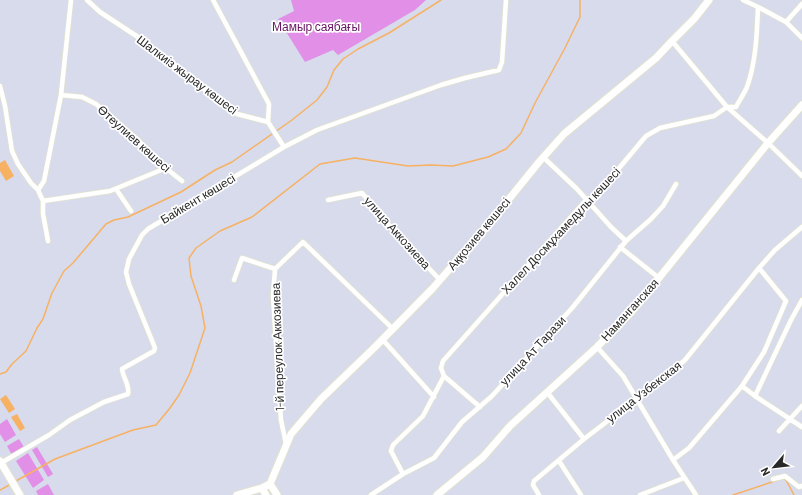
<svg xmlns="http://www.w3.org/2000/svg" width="802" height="495" font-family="Barlow,sans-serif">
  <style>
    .green { fill: #e18fe7 }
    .water { fill: #f7b162 }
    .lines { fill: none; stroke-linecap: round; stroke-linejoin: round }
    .stream { stroke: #f7b162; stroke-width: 1.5 }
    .street-casing { stroke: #e1e3cd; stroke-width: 6 }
    .secondary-casing { stroke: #e1e3cd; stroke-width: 9 }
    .street { stroke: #fff; stroke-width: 4.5 }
    .secondary { stroke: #fff; stroke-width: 7 }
    .labels { text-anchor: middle; stroke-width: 3.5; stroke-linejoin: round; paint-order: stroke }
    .park-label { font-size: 12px; fill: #691464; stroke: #fff }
    .street-label { font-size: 12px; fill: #282828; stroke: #fff }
  </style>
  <rect width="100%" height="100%" fill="#d8dbec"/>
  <path class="green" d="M291 0H426L415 10 338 55 333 50 305 62 278 19 294 11Z
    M7 419 16 435 5 442 0 434V424Z
    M19 439 24 447 12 455 7 446Z
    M37 447 53 474 48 477 32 450Z
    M28 453 44 480 33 488 16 461Z
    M48 484 54 495H38L36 491Z"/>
  <path class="water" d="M5 160 14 176 6 181 0 171V163Z
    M6 395 15 409 9 413 0 399Z
    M17 414 25 428 20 431 11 417Z"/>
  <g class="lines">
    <path class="stream" d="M0 374 6 372 12 364 26 351 37 328 43 319 52 293 64 271 73 263 106 224 114 220 128 217 181 192 215 170 232 162 292 120 317 100 327 87 334 70 343 59 358 49 389 33 441 0
      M784 479 786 480 794 495
      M16 481 55 459 133 430 156 425 170 408 179 395 190 373 205 328 201 306 191 276 189 258 196 248 220 231 252 217 320 164 355 158 408 166 431 165 453 166 488 157 506 149 521 133 535 103 565 48 580 17V0
      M0 490 11 484
      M733 495 778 480"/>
    <defs>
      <path id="street" d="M87 0 100 12 141 39 225 106 237 114 268 122 284 147
        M213 0 269 104 268 122
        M743 0 758 7 786 22 802 38
        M786 22 802 4
        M672 41 727 107 768 143 802 176
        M0 86 5 106 12 151 18 164 31 183 38 190
        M61 95 82 97 96 104 137 139 162 165 182 181
        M543 157 577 189 611 227 626 241
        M116 189 131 211
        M328 200 362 193 400 238 440 280
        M43 201 110 191 166 168
        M48 241 43 214V201L38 190 44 181 61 95 71 0
        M620 247 659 278
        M234 280 242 258 275 269
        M383 340 434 397
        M597 347 623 376 673 460 696 495
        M742 386 764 352 786 301 759 268
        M547 392 584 439
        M755 396 791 320 802 300
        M480 407 444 376 441 368 443 361 587 199 594 198 646 136 660 128 714 116 727 107H736C739 101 744 94 747 87 756 62 757 33 758 7
        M779 431 802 406
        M286 444 281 420 273 296 275 269 303 242 393 329
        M673 460 689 448 742 386 755 396 802 427
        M559 461 581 495
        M1 463 49 435 70 420 104 402 128 394C130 385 123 378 122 369L154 351 155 348 129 284 126 272 129 259 142 235 148 229 284 147 317 130 441 85 465 78 499 70 502 62 506 0
        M403 474 391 451 393 445 423 416 444 376
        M773 479 785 476 799 487 802 486
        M371 495 403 474 434 458 462 422 492 396 573 307 626 241 651 219 663 206 676 184
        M539 495 533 485 534 481 584 439 663 379 685 360 759 268 775 250 802 227
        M640 495 684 478"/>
      <path id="secondary" d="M0 461 20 495
        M270 484 291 434 321 399 376 346 433 288 488 225 539 162 564 134 656 58 672 41 694 19 709 0
        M270 484 277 495
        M262 488 266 495
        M237 495 262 488 270 484
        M437 495 483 457 510 426 597 347 633 310 768 143 802 105"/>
    </defs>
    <use href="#street" class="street-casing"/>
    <use href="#secondary" class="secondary-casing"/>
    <use href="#street" class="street"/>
    <use href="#secondary" class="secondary"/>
  </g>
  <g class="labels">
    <g class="park-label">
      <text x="316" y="31">Мамыр саябағы</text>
    </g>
    <g class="street-label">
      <text transform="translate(187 75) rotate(37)" y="4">Шалкиіз жырау көшесі</text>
      <text transform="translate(134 139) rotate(42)" y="4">Өтеулиев көшесі</text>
      <text transform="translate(198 199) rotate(-31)" y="4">Байкент көшесі</text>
      <text transform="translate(561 231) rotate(-47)" y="4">Халел Досмұхамедұлы көшесі</text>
      <text transform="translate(397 233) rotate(48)" y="4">улица Аккозиева</text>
      <text transform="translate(479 234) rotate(-50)" y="4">Аққозиев көшесі</text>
      <text transform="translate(630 310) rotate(-48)" y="4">Наманганская</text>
      <text transform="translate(278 347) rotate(-92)" y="4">1-й переулок Аккозиева</text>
      <text transform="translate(533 351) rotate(-47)" y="4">улица Ат Тарази</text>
      <text transform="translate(644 392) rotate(-38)" y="4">улица Узбекская</text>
    </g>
  </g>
  <g transform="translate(774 467) rotate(242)" stroke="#ffffff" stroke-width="3" paint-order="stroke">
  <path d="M0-3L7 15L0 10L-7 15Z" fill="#282828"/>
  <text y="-6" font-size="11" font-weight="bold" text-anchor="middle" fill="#282828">N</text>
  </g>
</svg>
